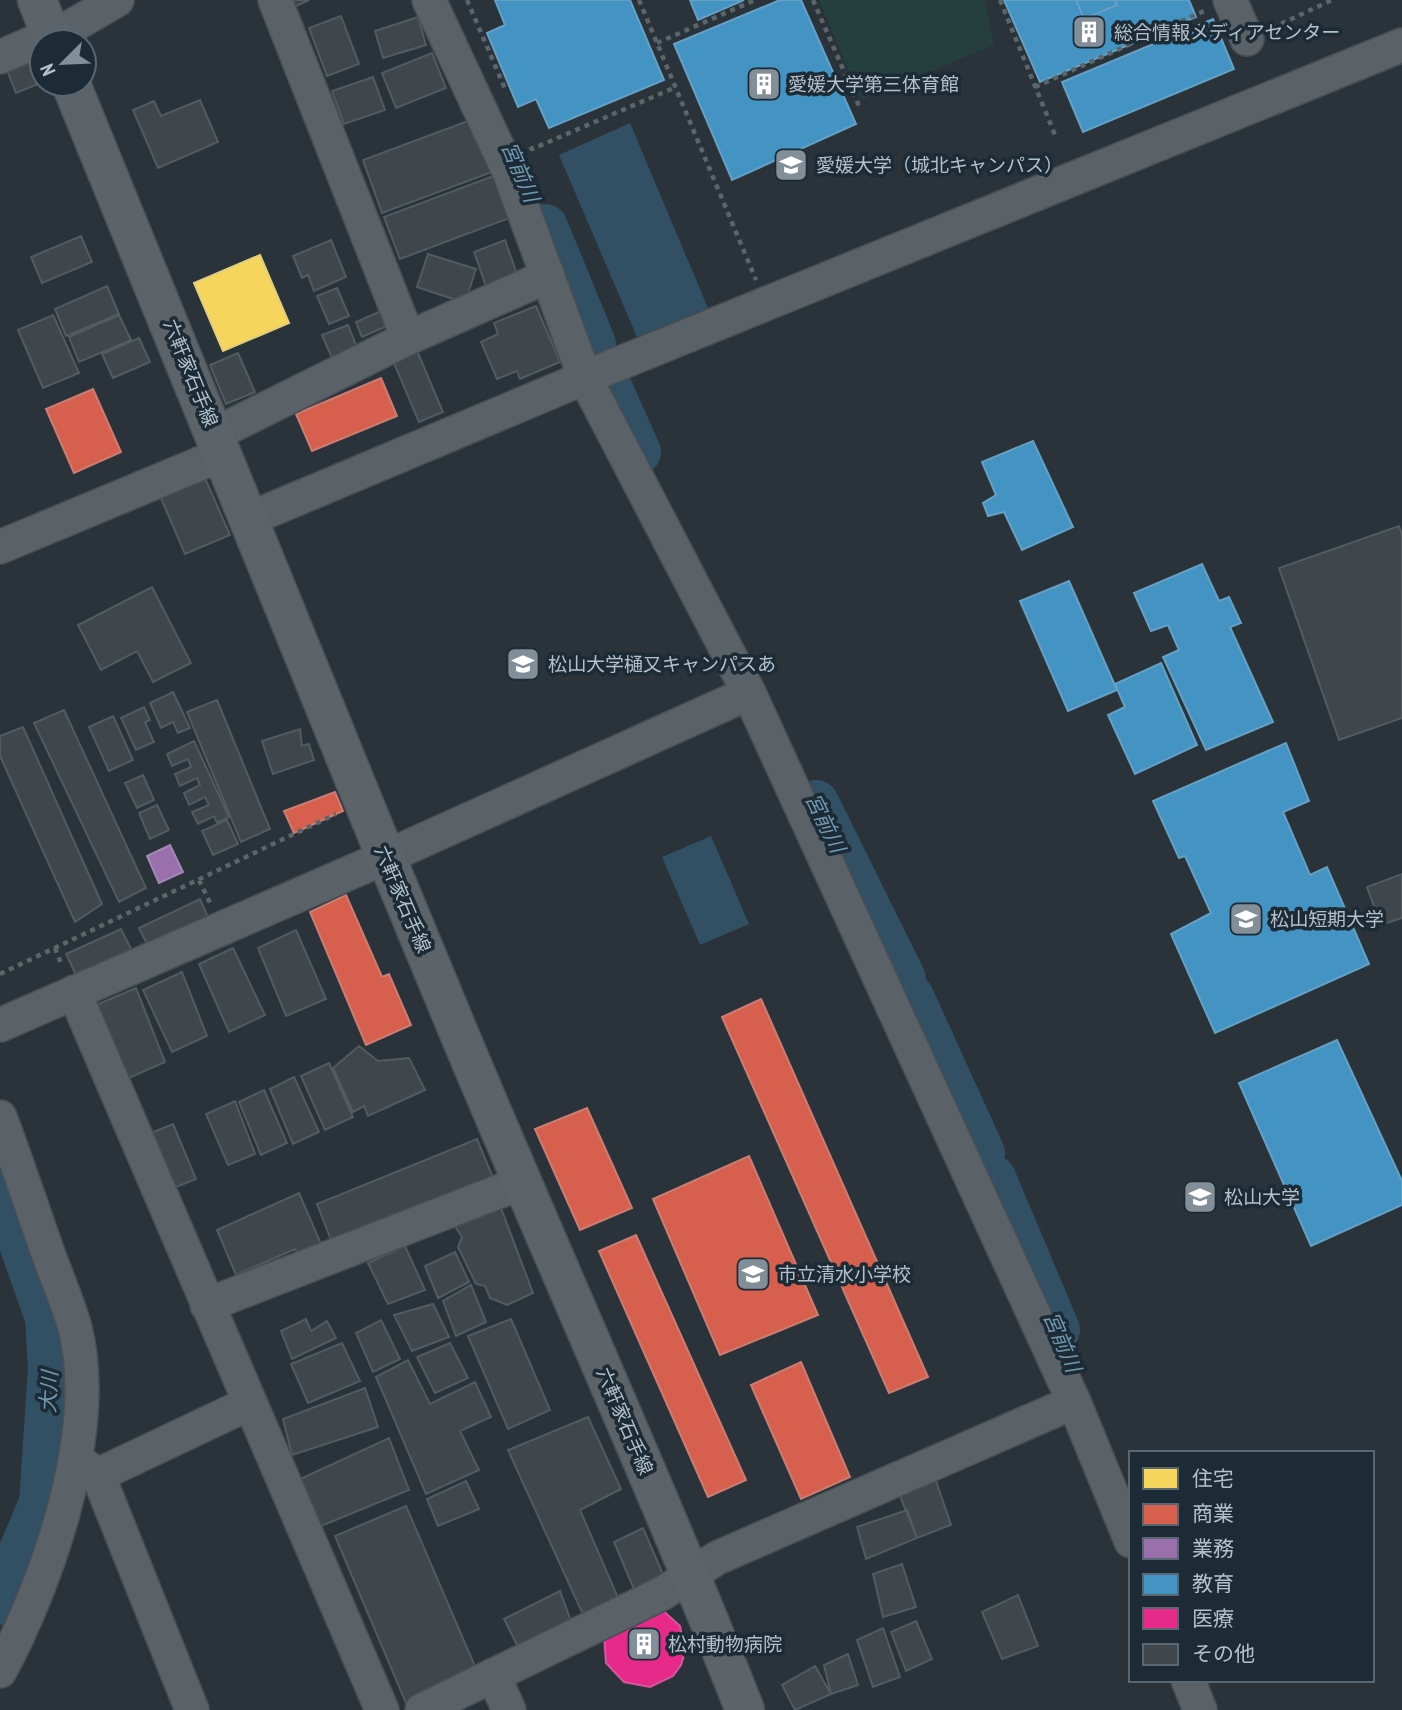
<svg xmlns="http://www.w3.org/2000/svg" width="1402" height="1710" font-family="'PT Sans Narrow','Noto Sans JP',sans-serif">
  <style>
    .green { fill: #253f3e }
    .water { fill: #325063 }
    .homes { fill: #f6d55c; stroke: #e2cf7d; stroke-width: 2 }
    .shops { fill: #d6604d; stroke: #cc7d73; stroke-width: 2 }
    .offices { fill: #9970ab; stroke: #a188b5; stroke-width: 2 }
    .schools { fill: #4393c3; stroke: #65a1c5; stroke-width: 2 }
    .health { fill: #e7298a; stroke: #d7579e; stroke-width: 2 }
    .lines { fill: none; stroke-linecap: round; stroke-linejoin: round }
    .river { stroke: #325063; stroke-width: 46 }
    .building { fill: #3f474c; stroke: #515b61; stroke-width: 2 }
    .minor-casing { stroke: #484f54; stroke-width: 36 }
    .major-casing { stroke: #475056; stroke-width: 41 }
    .path { stroke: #5c666a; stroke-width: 4.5; stroke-dasharray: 5 5; stroke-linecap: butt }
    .minor { stroke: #5a6167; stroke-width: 33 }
    .major { stroke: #5c6369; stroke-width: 38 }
    .labels { text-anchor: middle; stroke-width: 7; stroke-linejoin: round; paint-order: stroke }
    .poi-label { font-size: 19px; fill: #b3c1cb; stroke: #1c2b35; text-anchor: start }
    .street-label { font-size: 19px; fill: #b3c1cb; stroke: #1c2b35 }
    .water-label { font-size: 21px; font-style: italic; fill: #7099b1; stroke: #1c2b35 }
  </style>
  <rect width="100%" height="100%" fill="#293339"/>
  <path class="green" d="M819 0H985L994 45 861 100Z"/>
  <path class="water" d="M630 123 708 308 637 337 559 155Z
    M711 836 749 924 700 945 662 857Z"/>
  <path class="homes" d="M260 255 289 323 223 351 194 283Z"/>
  <path class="shops" d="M381 378 397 416 312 451 296 414Z
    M93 389 121 452 74 473 46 409Z
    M335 792 343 811 294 833 284 811Z
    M346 895 382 977 389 974 411 1025 366 1045 310 912Z
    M761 999 928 1377 889 1393 722 1017Z
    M587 1108 632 1208 580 1230 535 1129Z
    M749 1156 818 1315 720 1355 653 1199Z
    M636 1235 746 1480 708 1497 599 1251Z
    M801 1362 850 1477 801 1499 751 1385Z"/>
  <path class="offices" d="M170 845 183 872 159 883 147 856Z"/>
  <path class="schools" d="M495 0H630L664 80 549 128 536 99 518 107 487 33 505 25Z
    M690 0H744L698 20Z
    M780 0H801L856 124 732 180 674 44Z
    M1004 0H1076L1084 19 1117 5 1115 0H1189L1196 17 1040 82Z
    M1004 0H1189L1196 17 1040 82Z
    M1213 19 1234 69 1083 132 1062 82Z
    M1033 441 1073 527 1022 550 1004 512 988 516 983 503 996 495 982 462Z
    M1202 564 1219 601 1229 597 1241 623 1230 627 1273 722 1206 750 1163 657 1179 650 1168 625 1151 631 1134 593Z
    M1069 581 1117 690 1068 711 1020 601Z
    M1161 663 1197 745 1135 774 1108 715 1125 707 1115 684Z
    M1286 743 1309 801 1283 812 1310 875 1327 867 1369 964 1215 1033 1171 934 1211 913 1185 856 1179 858 1153 801Z
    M1337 1040 1402 1181V1205L1311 1246 1239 1083Z"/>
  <path class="health" d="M659 1607 680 1626 685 1652 681 1665 673 1676 650 1687 624 1682 606 1663 604 1635Z"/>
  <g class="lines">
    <path class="river" d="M545 227 593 344
      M609 387 638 452
      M816 803 903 979
      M911 997 982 1153
      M993 1178 1057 1330
      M0 1181 48 1318 51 1368 42 1503 0 1602"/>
  </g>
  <path class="building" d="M288 0H309L292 8Z
    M341 16 359 64 327 76 309 28Z
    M418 17 426 45 383 58 375 31Z
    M432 53 446 88 396 108 382 73Z
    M28 59 38 84 16 93 6 68Z
    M373 77 385 110 344 124 332 91Z
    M200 100 218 142 158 168 133 110 154 101 161 116Z
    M473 119 492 172 382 213 363 160Z
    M496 175 512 217 400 259 384 217Z
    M81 236 92 262 42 283 31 257Z
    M331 240 346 277 314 291 308 275 302 278 293 256Z
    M505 240 518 277 487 289 474 252Z
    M428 254 476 269 465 303 417 287Z
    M107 286 119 314 66 336 55 309Z
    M337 288 349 316 329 324 317 296Z
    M536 306 560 362 520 379 517 371 497 379 481 342 498 334 494 323Z
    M381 311 387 326 362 337 356 322Z
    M53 315 79 373 43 388 18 330Z
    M119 315 131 340 79 362 69 337Z
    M348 325 360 355 335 365 322 335Z
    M139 338 150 362 113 378 102 354Z
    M415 346 443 412 419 422 391 356Z
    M238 353 255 392 226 404 210 365Z
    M205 478 230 535 185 554 160 496Z
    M1399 526 1402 535V718L1339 740 1279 568Z
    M152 587 191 663 153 682 137 651 101 670 78 625Z
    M173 692 190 728 178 733 173 722 161 728 150 703Z
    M217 700 270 829 241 842 187 712Z
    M144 707 150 720 145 722 154 742 136 750 121 718Z
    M64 710 146 888 119 902 34 723Z
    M113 716 133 760 109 771 89 727Z
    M23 727 102 904 75 922 0 756V736Z
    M300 729 302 746 309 744 314 760 273 774 262 741Z
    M194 741 229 817 217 823 214 816 198 824 192 812 209 805 205 797 189 805 184 793 200 785 197 778 180 786 175 774 191 767 188 759 172 766 167 754Z
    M143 775 154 800 137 808 125 783Z
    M157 805 169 830 150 839 139 813Z
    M227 820 238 844 213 855 202 831Z
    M1402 874V918L1381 925 1367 887Z
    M200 899 213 928 153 956 139 928Z
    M121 929 134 955 78 979 66 954Z
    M296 930 326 999 286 1016 258 948Z
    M233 948 265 1015 229 1032 199 964Z
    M182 972 207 1036 172 1052 143 990Z
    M136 988 165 1062 129 1078 96 1005Z
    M359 1046 378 1061 409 1058 425 1090 368 1116 364 1106 353 1112 333 1068Z
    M329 1063 353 1117 325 1130 301 1076Z
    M294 1077 319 1132 293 1144 270 1089Z
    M264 1090 287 1143 261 1155 239 1102Z
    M235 1101 255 1154 228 1165 206 1114Z
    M173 1124 196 1179 164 1192 141 1137Z
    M477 1139 494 1180 333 1245 317 1204Z
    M299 1193 321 1244 300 1255 295 1249 236 1275 217 1230Z
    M501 1208 533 1293 507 1305 490 1298 485 1286 476 1284 458 1247 462 1237 454 1225Z
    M405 1246 425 1290 388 1304 368 1263Z
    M455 1252 469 1282 438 1298 425 1266Z
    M471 1285 486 1322 456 1336 443 1301Z
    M433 1304 449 1337 412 1351 394 1315Z
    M306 1319 311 1331 327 1321 336 1338 292 1359 281 1331Z
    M511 1319 550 1410 508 1429 468 1336Z
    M381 1320 400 1359 373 1372 356 1333Z
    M342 1343 360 1381 308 1403 291 1364Z
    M450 1343 468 1378 435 1393 417 1357Z
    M408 1360 430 1404 475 1382 491 1417 460 1431 479 1470 426 1494 376 1377Z
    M365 1388 378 1427 292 1455 283 1419Z
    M588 1417 621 1489 580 1510 619 1600 585 1619 508 1450Z
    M389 1438 409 1490 316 1528 298 1480Z
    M466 1481 479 1509 438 1526 427 1499Z
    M936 1481 951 1525 917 1538 900 1496Z
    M406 1506 477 1671 406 1703 335 1536Z
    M907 1510 917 1538 866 1559 857 1527Z
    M643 1528 665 1579 636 1594 614 1542Z
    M902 1564 916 1607 883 1617 873 1574Z
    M560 1591 574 1629 521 1653 504 1619Z
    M1018 1595 1038 1646 1002 1659 982 1612Z
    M916 1621 932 1659 906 1671 891 1632Z
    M883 1628 900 1677 873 1687 857 1640Z
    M848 1654 858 1685 831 1694 824 1665Z
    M815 1666 831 1694 795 1710 782 1685Z"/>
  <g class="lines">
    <defs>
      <path id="minor" d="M275 0 408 338
        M429 0 510 174 585 378 749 693 1074 1402 1131 1541
        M1230 0 1247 39
        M0 57 74 25 117 0
        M215 434 408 338 548 276
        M249 519 608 368 1402 45
        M0 547 223 454
        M74 992 382 1710
        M0 1025 386 857 749 693
        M0 1117C17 1162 32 1208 48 1253 57 1278 68 1303 75 1328 101 1430 48 1582 0 1671
        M207 1305 521 1183
        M75 1459 98 1475 192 1710
        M98 1475 250 1403
        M493 1675 509 1710
        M1188 1680 1200 1710
        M422 1710 663 1593 717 1558 1074 1402"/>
      <path id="major" d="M37 0 54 42
        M71 84C201 397 325 713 456 1026 551 1254 654 1480 745 1710"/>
    </defs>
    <use href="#minor" class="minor-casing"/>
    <use href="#major" class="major-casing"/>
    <path class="path" d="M467 0 506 91
      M639 0 756 280
      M813 0 860 108
      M1000 0 1055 135
      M1272 28 1332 0
      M657 43 755 0
      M1035 87 1204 11
      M530 147 532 149 676 87
      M199 880 211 905
      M55 948 62 966
      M0 974 336 814"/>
    <use href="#minor" class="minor"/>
    <use href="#major" class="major"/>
  </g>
  <defs>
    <symbol id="building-square" viewBox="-11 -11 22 22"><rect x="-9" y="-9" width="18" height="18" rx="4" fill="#838f98" stroke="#1c2b35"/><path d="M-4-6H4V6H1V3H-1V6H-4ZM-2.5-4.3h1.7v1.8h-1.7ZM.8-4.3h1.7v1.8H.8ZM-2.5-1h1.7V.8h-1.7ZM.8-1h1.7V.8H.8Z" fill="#fff"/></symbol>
    <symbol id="university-square" viewBox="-11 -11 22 22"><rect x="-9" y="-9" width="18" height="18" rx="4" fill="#838f98" stroke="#1c2b35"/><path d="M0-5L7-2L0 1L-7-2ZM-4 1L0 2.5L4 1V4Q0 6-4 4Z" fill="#fff"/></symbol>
    <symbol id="school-square" viewBox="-11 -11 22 22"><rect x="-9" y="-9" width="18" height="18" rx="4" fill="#838f98" stroke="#1c2b35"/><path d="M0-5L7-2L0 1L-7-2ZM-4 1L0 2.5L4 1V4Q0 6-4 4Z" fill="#fff"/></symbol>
  </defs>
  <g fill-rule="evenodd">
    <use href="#building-square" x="1070" y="13" width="38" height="38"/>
    <use href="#building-square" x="745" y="65" width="38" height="38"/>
    <use href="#university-square" x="772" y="146" width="38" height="38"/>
    <use href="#university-square" x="504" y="645" width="38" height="38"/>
    <use href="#university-square" x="1227" y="900" width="38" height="38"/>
    <use href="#university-square" x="1181" y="1178" width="38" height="38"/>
    <use href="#school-square" x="734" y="1255" width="38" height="38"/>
    <use href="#building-square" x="625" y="1625" width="38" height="38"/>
  </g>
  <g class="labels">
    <g class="poi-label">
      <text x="1114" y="39">総合情報メディアセンター</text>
      <text x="788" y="91">愛媛大学第三体育館</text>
      <text x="816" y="172">愛媛大学（城北キャンパス）</text>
      <text x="548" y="671">松山大学樋又キャンパスあ</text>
      <text x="1270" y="926">松山短期大学</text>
      <text x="1224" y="1204">松山大学</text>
      <text x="778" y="1281">市立清水小学校</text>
      <text x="668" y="1651">松村動物病院</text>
    </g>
    <g class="street-label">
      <text transform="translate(191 373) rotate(68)" y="7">六軒家石手線</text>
      <text transform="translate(403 899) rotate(67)" y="7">六軒家石手線</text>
      <text transform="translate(625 1421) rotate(67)" y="7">六軒家石手線</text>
    </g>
    <g class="water-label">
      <text transform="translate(520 172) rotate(67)" y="7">宮前川</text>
      <text transform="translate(825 823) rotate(64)" y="7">宮前川</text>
      <text transform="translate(1062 1342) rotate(67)" y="7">宮前川</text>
      <text transform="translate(49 1392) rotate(-87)" y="7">大川</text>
    </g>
  </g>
  <rect x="1129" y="1451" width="245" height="231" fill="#1c2b35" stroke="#586771" stroke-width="2"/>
  <rect x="1143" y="1468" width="35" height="21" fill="#f6d55c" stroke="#586771" stroke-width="2"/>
  <text x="1192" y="1486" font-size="21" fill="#b3c1cb">住宅</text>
  <rect x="1143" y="1504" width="35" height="21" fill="#d6604d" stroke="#586771" stroke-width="2"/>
  <text x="1192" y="1521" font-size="21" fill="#b3c1cb">商業</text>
  <rect x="1143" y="1538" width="35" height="21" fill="#9970ab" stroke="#586771" stroke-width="2"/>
  <text x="1192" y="1556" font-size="21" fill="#b3c1cb">業務</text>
  <rect x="1143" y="1574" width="35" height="21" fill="#4393c3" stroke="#586771" stroke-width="2"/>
  <text x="1192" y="1591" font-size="21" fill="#b3c1cb">教育</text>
  <rect x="1143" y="1608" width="35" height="21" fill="#e7298a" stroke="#586771" stroke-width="2"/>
  <text x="1192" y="1626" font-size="21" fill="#b3c1cb">医療</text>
  <rect x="1143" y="1644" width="35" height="21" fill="#3f474c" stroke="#586771" stroke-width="2"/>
  <text x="1192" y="1661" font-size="21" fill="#b3c1cb">その他</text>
  <g transform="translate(63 63) rotate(246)"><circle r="33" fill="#1c2b35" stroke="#586771" stroke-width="2"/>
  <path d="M0-5L12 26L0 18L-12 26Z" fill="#838f98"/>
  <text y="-10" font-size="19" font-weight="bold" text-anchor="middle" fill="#b3c1cb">N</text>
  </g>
</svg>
